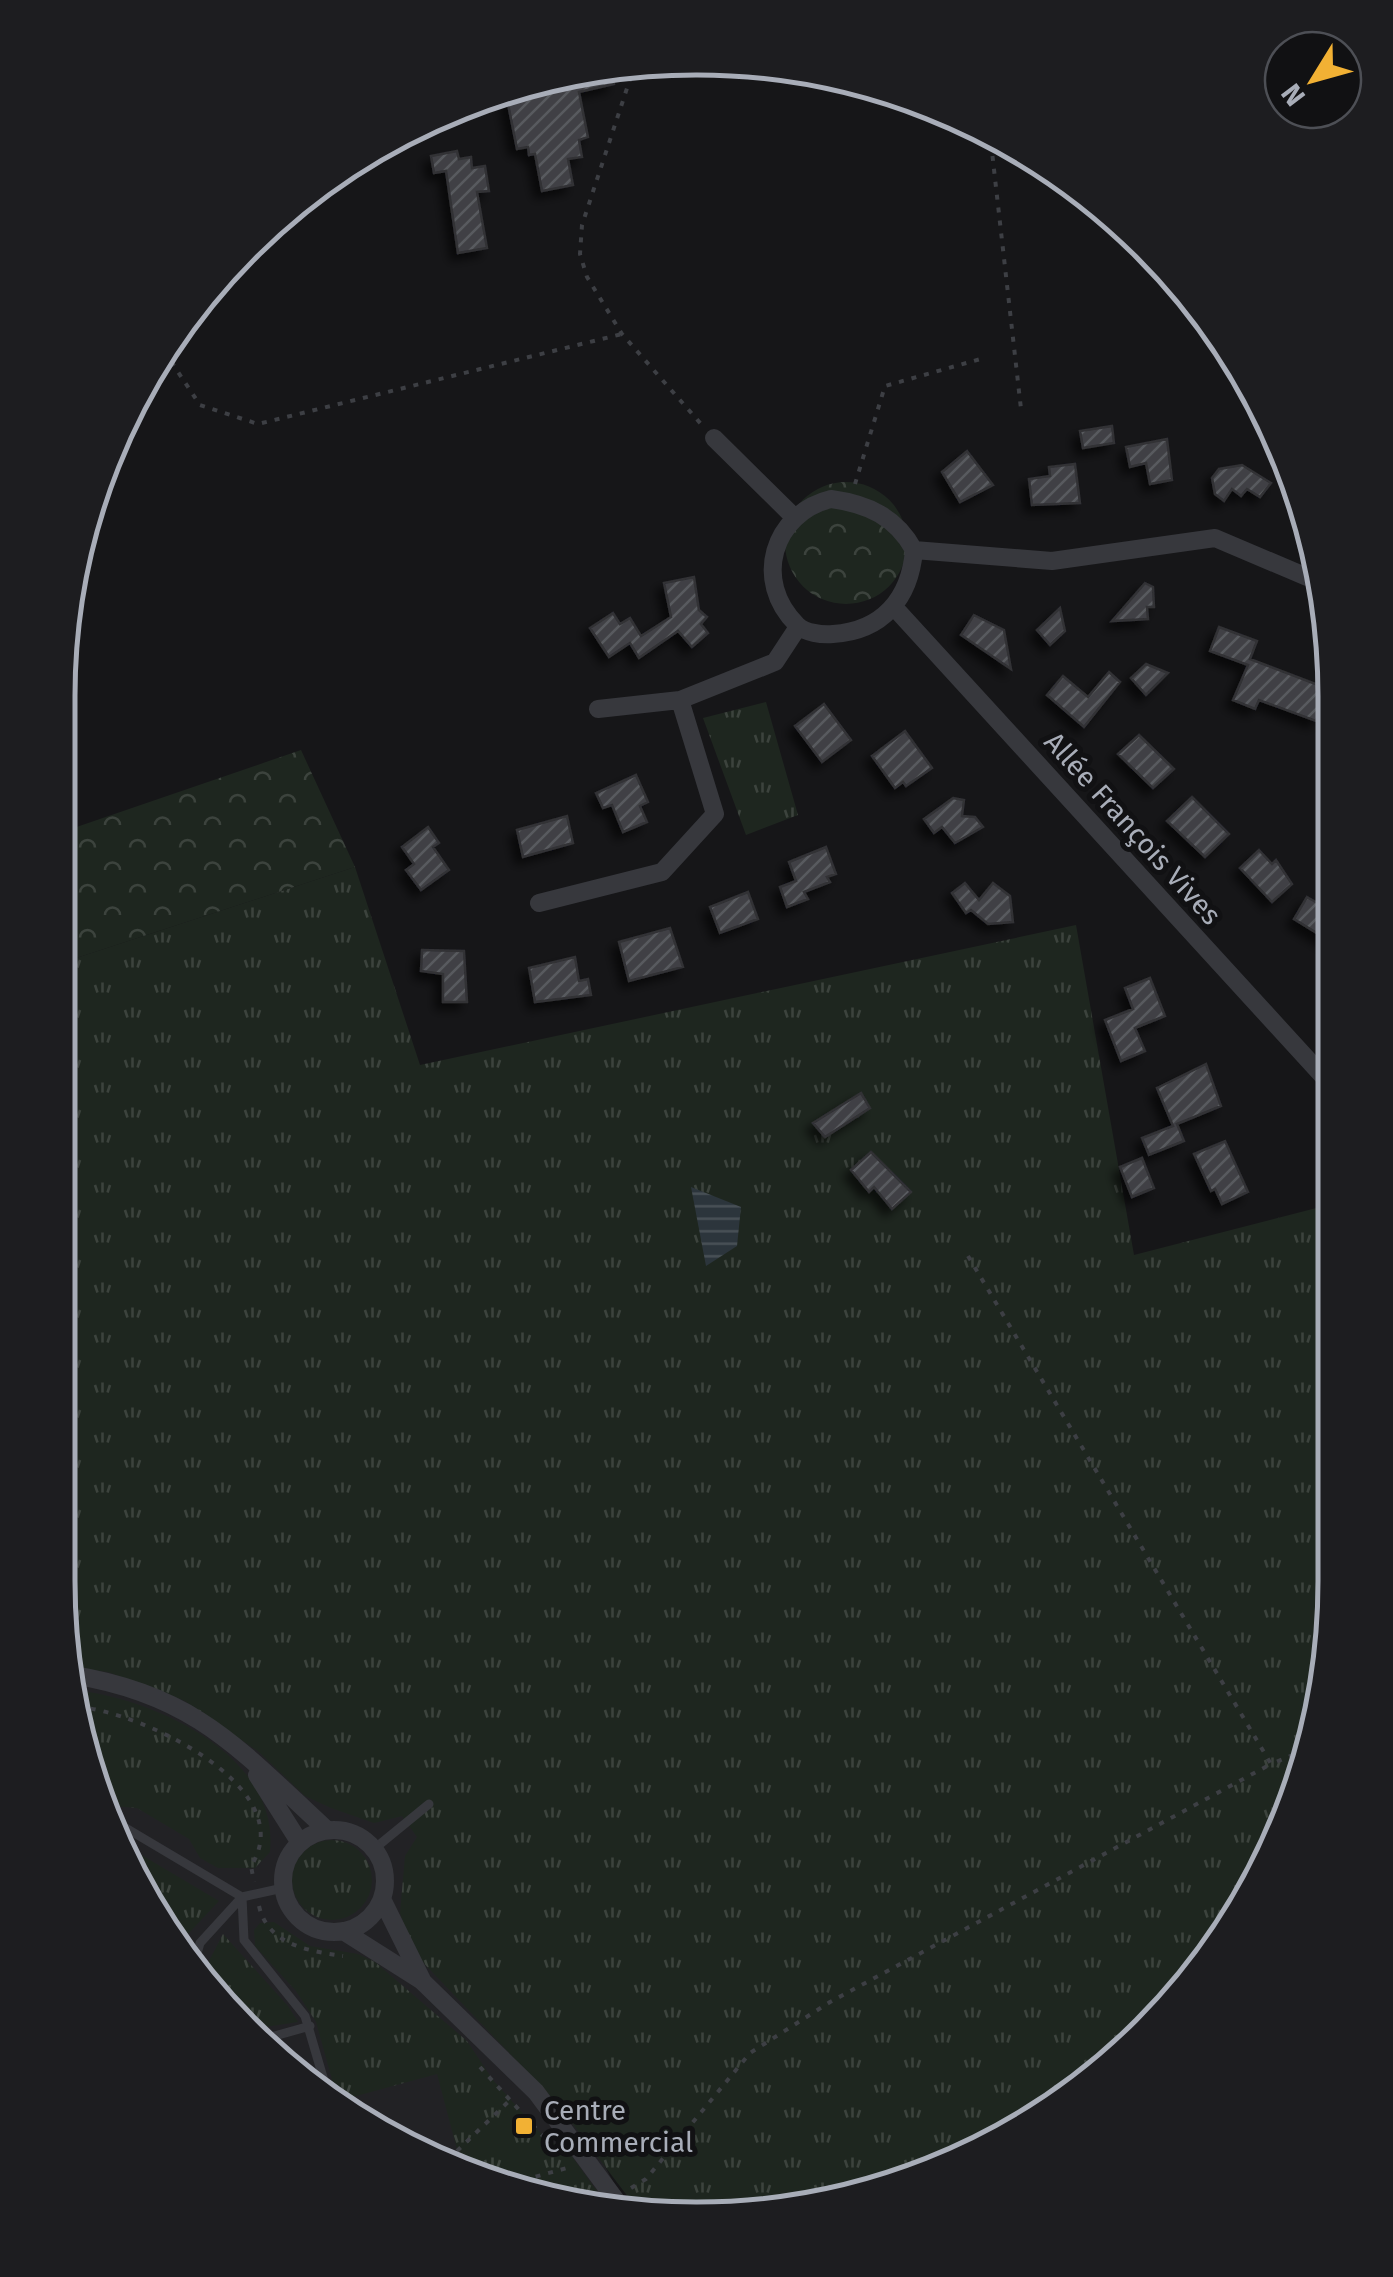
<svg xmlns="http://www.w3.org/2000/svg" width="1393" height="2277" font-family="'Fira Sans',sans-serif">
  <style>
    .built { fill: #222225 }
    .grass { fill: url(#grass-tufts) }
    .forest { fill: url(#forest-crowns) }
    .water { fill: url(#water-rules) }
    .building { fill: url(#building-hatch); stroke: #303034; stroke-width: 2.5; filter: url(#shadow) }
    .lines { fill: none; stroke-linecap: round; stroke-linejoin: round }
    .path { stroke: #3d3f44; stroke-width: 4; stroke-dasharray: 5 8; stroke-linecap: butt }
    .service { stroke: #37383d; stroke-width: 9 }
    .minor { stroke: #37383d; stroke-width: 18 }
    .poi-dot { fill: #f2b134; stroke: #111113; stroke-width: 4 }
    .labels { text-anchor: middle; stroke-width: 10; stroke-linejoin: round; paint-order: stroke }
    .street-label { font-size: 28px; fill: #a8adb8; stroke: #111113 }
    .poi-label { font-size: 28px; fill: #a8adb8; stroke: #111113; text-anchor: start }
    .rim { fill: none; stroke: #a8adb8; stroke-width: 5 }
  </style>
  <defs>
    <pattern id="grass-tufts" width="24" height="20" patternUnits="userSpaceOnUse" patternTransform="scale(2.5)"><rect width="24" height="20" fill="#1e261f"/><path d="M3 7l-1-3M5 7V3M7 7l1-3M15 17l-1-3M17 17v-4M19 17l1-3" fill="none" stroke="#3c433d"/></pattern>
    <pattern id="forest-crowns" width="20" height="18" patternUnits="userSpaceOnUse" patternTransform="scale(2.5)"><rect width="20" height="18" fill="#1e261f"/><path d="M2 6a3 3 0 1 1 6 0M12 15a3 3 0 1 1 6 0" fill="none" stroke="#3c433d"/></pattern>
    <pattern id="water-rules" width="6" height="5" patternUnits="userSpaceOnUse" patternTransform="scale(2.5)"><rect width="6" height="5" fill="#2c353c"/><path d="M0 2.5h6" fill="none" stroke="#485056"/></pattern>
    <pattern id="building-hatch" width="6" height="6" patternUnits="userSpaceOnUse" patternTransform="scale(2.5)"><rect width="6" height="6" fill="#404145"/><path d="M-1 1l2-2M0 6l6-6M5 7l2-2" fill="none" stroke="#595a5e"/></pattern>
    <filter id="shadow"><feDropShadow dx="-7" dy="7" stdDeviation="5" flood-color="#0009"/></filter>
  </defs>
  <rect width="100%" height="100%" fill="#161618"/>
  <path class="built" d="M68 1644 136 1651 421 1817 627 2208 492 2186 341 2111 189 1969 91 1785Z"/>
  <path class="grass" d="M766 702 798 815 746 835 703 718Z
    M355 867 420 1065 1076 925 1134 1255 1332 1204 1330 1663 1287 1824 1231 1923 1147 2026 1085 2088 901 2186 696 2219 638 2210 556 2102 414 1953 400 1913 405 1856 417 1837 402 1816 374 1823 331 1808 305 1796 259 1752 185 1701 108 1672 72 1668 58 1580 61 963Z
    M75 1690C154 1699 280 1754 270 1852L255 1868H218L200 1858 189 1839 137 1808 113 1806 98 1798 91 1785Z
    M292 1880a40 40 0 1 1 80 0a40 40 0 1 1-80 0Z
    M123 1844 219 1901 188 1934 182 1955Z
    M274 1922 310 1946 358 1954 375 1962 467 2041 493 2080 546 2139 568 2151 607 2205 567 2198 564 2190C529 2199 494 2187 463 2172L437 2074 338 2101 316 2022 296 1991 255 1946 254 1930 260 1923Z
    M223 1934 288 2006 298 2022 253 2029 210 1988 209 1961Z"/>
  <path class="forest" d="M785 543a61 61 0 1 1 122 0a61 61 0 1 1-122 0Z
    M301 750 355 867 61 963 62 832Z"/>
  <path class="water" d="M691 1187 741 1207 737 1246 706 1266Z"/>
  <path class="building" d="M611 64 614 84 579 92 588 137 579 140 582 157 568 159 573 185 542 191 535 154 529 155 528 147 517 149 507 99Z
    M457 151 459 159 471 157 472 168 485 166 489 191 477 192 487 248 458 253 446 171 434 173 431 156Z
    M1112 426 1114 443 1083 448 1080 431Z
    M1167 439 1172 480 1150 484 1146 463 1130 467 1126 447Z
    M967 451 993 485 960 502 942 472Z
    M1075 464 1080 503 1032 505 1029 479 1050 476 1049 467Z
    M1242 465 1271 483 1260 497 1247 489 1241 496 1232 489 1224 501 1215 494 1212 478 1219 469Z
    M694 577 699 610 707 617 701 624 708 633 692 647 678 631 639 658 630 643 609 657 590 628 613 613 620 624 630 618 641 636 671 617 664 583Z
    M1145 583 1153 587 1154 607H1147L1148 619 1112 621Z
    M1060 608 1065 631 1050 645 1037 630Z
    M974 615 1004 630 1011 669 961 635Z
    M1219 627 1257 641 1250 659 1334 691 1327 711 1321 708 1316 721 1259 700 1255 709 1233 700 1248 665 1210 651Z
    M1146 664 1168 673 1146 695 1131 678Z
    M1109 672 1120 682 1084 727 1047 695 1063 676 1088 697Z
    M824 704 851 740 822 762 795 726Z
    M905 731 932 768 906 786 903 782 895 788 872 756Z
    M1139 735 1174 769 1153 788 1118 754Z
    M636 775 648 802 640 806 647 822 623 832 612 805 603 808 596 793Z
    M1192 797 1229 834 1205 857 1167 821Z
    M953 798 964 800 962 816 975 817 983 827 955 843 942 827 934 833 924 819Z
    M567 816 573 843 523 857 517 830Z
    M428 827 439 843 433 847 449 870 421 890 406 870 414 864 402 847Z
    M826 847 836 874 827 877 830 882 804 892 808 899 787 907 780 887 796 881 789 862Z
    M1259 850 1272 864 1276 860 1292 884 1272 902 1240 868Z
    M965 883 979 900 993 883 1010 896 1013 922 988 924 971 910 966 913 952 893Z
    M748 892 758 919 720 933 710 907Z
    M1307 897 1333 912V943L1294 919Z
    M670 928 683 967 629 981 619 942Z
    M422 950 464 951 467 1002H443V974L421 971Z
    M575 957 579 981 588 979 591 995 535 1002 529 968Z
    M1150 978 1165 1016 1135 1028 1145 1051 1121 1061 1105 1020 1133 1009 1125 988Z
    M1206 1064 1221 1106 1177 1124 1184 1141 1149 1155 1142 1138 1173 1126 1157 1088Z
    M861 1093 870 1108 825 1137 813 1123Z
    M1225 1141 1248 1192 1222 1204 1215 1189 1211 1191 1194 1154Z
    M871 1152 911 1192 892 1209 874 1187 869 1192 851 1170Z
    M1142 1158 1154 1188 1132 1197 1120 1167Z"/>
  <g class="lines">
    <path class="path" d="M635 64 582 225 580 254 587 277 622 334 701 424
      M991 143 1021 409
      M164 351 200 405 258 424 622 334
      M855 484 885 386 984 358
      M968 1256 1271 1764 1307 1749
      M78 1707C139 1711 302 1787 251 1866L254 1882
      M259 1906C268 1945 309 1951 343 1956
      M480 2067 551 2145
      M457 2151 508 2102
      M498 2187 567 2168
      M631 2188 646 2179 750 2053 830 2002 1271 1764"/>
    <path class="service" d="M109 1818 242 1897
      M374 1849 429 1804
      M242 1897 244 1940 305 2016 330 2101
      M192 1971 200 1943 242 1897 283 1888
      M264 2039 310 2026"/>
    <path class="minor" d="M714 438 792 515
      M831 499C868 504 896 517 914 550 910 599 882 631 833 634 822 635 805 633 797 625 752 581 773 513 831 499Z
      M914 550 1052 561 1215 538 1307 577
      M894 607 1332 1086
      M598 709 680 700 775 662 798 627
      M539 903 662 872 715 814 680 700
      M73 1675C196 1695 240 1750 327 1830
      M257 1775 300 1843
      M283 1881a51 51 0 1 1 102 0a51 51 0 1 1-102 0Z
      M382 1899 422 1980
      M343 1931 422 1981 536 2092 621 2207"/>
  </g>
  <rect class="poi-dot" x="514" y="2116" width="20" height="20" rx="5"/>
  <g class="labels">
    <g class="street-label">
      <text transform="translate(1133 828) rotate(48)" y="10">Allée François Vives</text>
    </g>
    <g class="poi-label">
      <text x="544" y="2120">Centre<tspan x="544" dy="32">Commercial</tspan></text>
    </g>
  </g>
  <path d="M0 0H1393V2277H0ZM696 75H697A621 621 0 0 1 1318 696V1581A621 621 0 0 1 697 2202H696A621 621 0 0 1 75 1581V696A621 621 0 0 1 696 75Z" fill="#1d1d20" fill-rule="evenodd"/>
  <path class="rim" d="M696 75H697A621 621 0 0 1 1318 696V1581A621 621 0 0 1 697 2202H696A621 621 0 0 1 75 1581V696A621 621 0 0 1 696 75Z"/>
  <g transform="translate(1313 80) rotate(233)"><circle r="48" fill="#111113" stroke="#4d4f55" stroke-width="2.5"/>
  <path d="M0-8L18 38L0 25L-18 38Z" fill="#f2b134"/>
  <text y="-15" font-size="28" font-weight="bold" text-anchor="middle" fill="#a8adb8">N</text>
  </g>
</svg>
